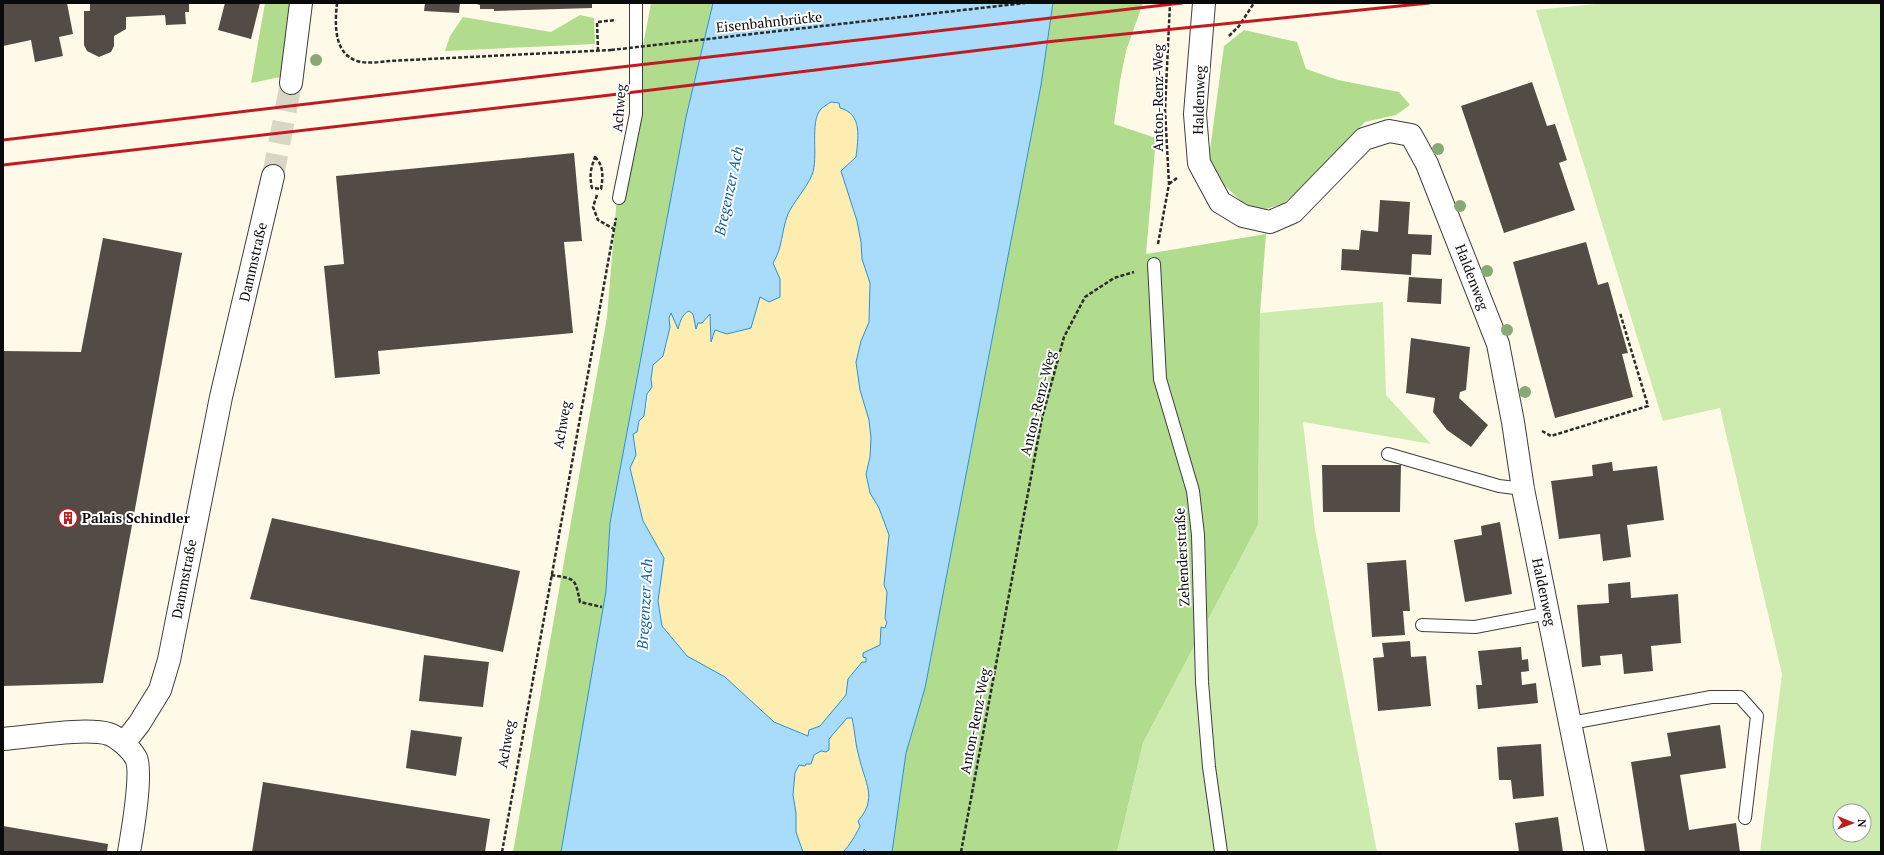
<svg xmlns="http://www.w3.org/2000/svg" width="1884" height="855" font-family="'PT Serif',serif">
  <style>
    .green { fill: #ceebaf; fill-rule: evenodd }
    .forest { fill: #b1dc8e }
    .sand { fill: #feedb0 }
    .water { fill: #a9dbfa; stroke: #2b90d5; fill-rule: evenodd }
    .building { fill: #534b46 }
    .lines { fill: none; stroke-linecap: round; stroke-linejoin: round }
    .minor-tunnel { stroke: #dad6c6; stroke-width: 22; stroke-dasharray: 22 11; stroke-linecap: butt }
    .service-casing { stroke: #3d3d3d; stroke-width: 14 }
    .minor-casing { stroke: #3d3d3d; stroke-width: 24 }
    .path { stroke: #2c2c2c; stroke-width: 2.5; stroke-dasharray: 4 2; stroke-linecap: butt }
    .service { stroke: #fff; stroke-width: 12 }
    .minor { stroke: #fff; stroke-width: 22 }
    .rail { stroke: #c11b22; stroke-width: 3 }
    .path-bridge { stroke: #2c2c2c; stroke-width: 2.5; stroke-dasharray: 4 2; stroke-linecap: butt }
    .tree { fill: #88a875 }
    .labels { text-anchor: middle; stroke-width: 4; stroke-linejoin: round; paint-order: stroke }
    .street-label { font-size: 14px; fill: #0a0a0a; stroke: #fff }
    .poi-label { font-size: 14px; font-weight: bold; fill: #0a0a0a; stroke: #fff; text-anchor: start }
    .water-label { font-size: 15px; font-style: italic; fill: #0e60a1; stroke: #fff }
  </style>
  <rect width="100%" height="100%" fill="#fffae7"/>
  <path class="green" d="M1605 3H1881V852H1760L1782 674 1720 408 1663 421 1536 10ZM1840 811H1864V835H1840Z
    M1383 302 1386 395 1431 444 1303 422 1315 530 1377 852H1117L1143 743 1258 525 1260 313Z"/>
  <path class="forest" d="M265 3H296L291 33 280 77 251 83Z
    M651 3H713L686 117 610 523 606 591 561 852H513L607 317 619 172Z
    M1053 3H1143L1126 51 1120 81 1114 124 1156 138 1146 254 1266 234 1260 313 1258 525 1143 743 1117 852H892L906 753 925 688 1041 85Z
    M580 15 594 18 595 44 445 51 450 36 463 17 551 32Z
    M1244 30 1297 42 1306 69 1338 80 1399 92 1410 105 1396 115 1365 122 1313 177 1283 204 1266 209 1246 206 1225 186 1209 157 1224 46Z"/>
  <path class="sand" d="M831 102C862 108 858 134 856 157L841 171 857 221 861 242 862 259 870 283 869 322 861 341 860 390 869 420 871 438 870 457 866 474 870 493 879 508 890 535 884 585 887 592 885 619 887 622 885 629 881 627 880 645 870 649 866 662H862L848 679 846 695 820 726 809 730 808 736 774 722 725 677 687 656 662 626 658 601 664 558 643 521 630 468 635 455 633 433 637 432C639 421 646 412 648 401 649 395 648 393 652 387L651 379 653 365 663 356 670 327 669 318 671 313 678 328C680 321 682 314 689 311L693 314 696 328 698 323H702L710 314 712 340 715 330 760 297 780 279 773 263C782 248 782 231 788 214 794 201 806 189 812 175 819 158 809 121 821 109 824 106 828 104 831 102Z
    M847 718H852C854 731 855 745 859 758 865 783 878 798 858 821L860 826C856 835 850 846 843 852H803L796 832V813L793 795 795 773 799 765C817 762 835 731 847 718Z"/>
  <path class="water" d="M713 3H1053L1041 85 925 688 906 753 892 852H867L864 849 863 852H843C849 846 856 835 860 826L858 821C878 798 865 783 859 757 855 744 855 730 852 718H847L829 739V750L826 752 821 751 814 755 811 764H806L805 766 799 765 795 773 793 795 796 813V832L803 852H561L606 591 610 523 686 117ZM831 102 839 103 840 108C863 114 858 139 856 157L841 171 857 221 861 242 862 259 870 283 869 322 861 341 856 362 860 390 869 420 871 438 870 457 866 474 870 493 879 508 889 535 884 585 887 592 885 619 887 622 885 628 881 627 880 645 863 653V657L866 658V662H862L848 679 846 695 820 726 809 730 808 736 774 722 725 677 687 656 662 626 658 601 664 558 643 521 630 468 636 455 633 434 637 432 639 421 644 416 647 394 652 387 651 379 653 365 663 356 670 327 669 318 671 313 678 329C680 322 682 314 689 311L693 314 696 329 698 323H702L710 314 711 342 715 330 727 334 751 328 760 297 769 302 780 297V279L773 263C783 247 781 232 788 214 794 201 806 189 812 175 819 158 809 122 821 109 824 106 828 104 831 102Z"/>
  <path class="building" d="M3 3H67L73 34 59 37 63 56 35 62 31 40 3 46Z
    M90 3H189V12H185L186 24 166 25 165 15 126 17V29L114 36V46L111 52 99 57 87 51 84 45V11H90Z
    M225 3H260L251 39 218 30Z
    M425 3H460L459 13 424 11Z
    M473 3H592V8L494 11V9H480V5Z
    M1532 82 1547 126 1555 124 1567 160 1559 163 1575 210 1504 233 1461 106Z
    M574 153 582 241 564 242 573 333 378 351 380 374 335 378 324 266 344 264 336 176Z
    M1380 200 1410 202 1408 234 1432 235 1431 255 1412 254 1411 275 1341 270 1342 249 1359 250 1361 230 1378 232Z
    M103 238 182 253 103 683 3 686V351L81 352Z
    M1586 242 1598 285 1608 282 1628 353 1622 354 1633 397 1555 418 1513 262Z
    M1409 277 1442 279 1441 304 1407 302Z
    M1411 338 1470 347 1466 390 1460 392 1459 398 1488 425 1471 447 1447 430 1433 412 1435 398 1406 393Z
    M1612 462 1613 471 1657 466 1664 520 1627 525 1631 557 1603 561 1600 534 1559 539 1551 481 1593 476 1592 465Z
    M1322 465H1401L1400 512H1323Z
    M272 518 520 571 503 652 250 599Z
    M1500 522 1512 594 1465 602 1454 540 1482 535 1481 526Z
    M1406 560 1410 611H1403L1405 635 1372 637 1367 563Z
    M1630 582 1631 598 1678 594 1681 643 1651 646 1653 671 1624 674 1622 654 1600 656 1601 665 1582 667 1577 605 1609 603 1608 584Z
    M1410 641 1411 657 1426 656 1431 706 1378 711 1373 658 1384 657 1382 643Z
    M1521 647 1522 660 1528 659 1529 671 1521 672 1522 685 1536 683 1538 703 1478 709 1476 685H1482L1478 651Z
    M424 655 489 662 483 707 419 701Z
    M1720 725 1726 768 1680 775 1689 830 1736 823 1740 852H1645L1631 762 1671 756 1667 733Z
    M411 730 462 737 456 776 406 768Z
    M1541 744 1544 796 1513 799 1511 780H1499L1497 747Z
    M263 782 490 819 485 852H252Z
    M1558 817 1563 852H1519L1515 823Z
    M3 826 108 844 107 852H3Z"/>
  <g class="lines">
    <path class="minor-tunnel" d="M273 176 291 83"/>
    <defs>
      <path id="service" d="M619 198 636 114V3
        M1154 264 1160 379 1193 491 1198 535 1202 682 1209 767 1221 852
        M1388 454 1499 486 1523 489
        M1422 625 1475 627 1549 613
        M1571 723 1711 697H1740L1757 716 1745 818"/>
      <path id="minor" d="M1204 3 1195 114 1199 163 1220 202 1243 216 1270 222 1293 212 1364 139 1389 131 1411 135 1427 164 1498 344 1513 422 1523 489 1596 852
        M291 83 301 3
        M3 739C30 737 85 727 109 734 119 738 131 749 136 758 143 772 132 835 129 852
        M124 743 139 724 160 690 169 660 221 397 273 176"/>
    </defs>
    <use href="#service" class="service-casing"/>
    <use href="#minor" class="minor-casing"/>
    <path class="path" d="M337 3C335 23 333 53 357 61 367 64 379 62 389 61L611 50
      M1229 36 1239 26 1254 3
      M598 51 597 22 616 20
      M595 157C604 166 603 177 601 189L592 188C589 175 591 168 595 157Z
      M1169 184 1177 178
      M597 195 593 207 598 220 614 229
      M1158 244 1169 184 1165 110 1170 3
      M1542 431 1551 436 1648 406 1620 313
      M551 575C576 579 575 578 580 602L602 607
      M502 852 616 218
      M961 852 1042 418 1064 337 1085 297 1114 278 1134 272"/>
    <use href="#service" class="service"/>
    <use href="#minor" class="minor"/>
    <path class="rail" d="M3 140 612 68 1182 3
      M3 165 602 96 1046 42 1429 3"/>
    <path class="path-bridge" d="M611 50 1025 3"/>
  </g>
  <g class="tree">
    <circle cx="316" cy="60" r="6"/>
    <circle cx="1438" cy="149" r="6"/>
    <circle cx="1460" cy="206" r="6"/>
    <circle cx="1487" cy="271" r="6"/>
    <circle cx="1507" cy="330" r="6"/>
    <circle cx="1525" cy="392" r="6"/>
  </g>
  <defs>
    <symbol id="building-ring" viewBox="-11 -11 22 22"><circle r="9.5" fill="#fff" stroke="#c11b22" stroke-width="1.5"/><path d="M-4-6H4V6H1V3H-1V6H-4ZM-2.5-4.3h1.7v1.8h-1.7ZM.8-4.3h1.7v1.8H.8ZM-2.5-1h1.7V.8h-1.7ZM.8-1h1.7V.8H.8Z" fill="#c11b22"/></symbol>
  </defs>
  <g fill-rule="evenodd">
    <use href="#building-ring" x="57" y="507" width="22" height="22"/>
  </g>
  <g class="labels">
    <g class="street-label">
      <text transform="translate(769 22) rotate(-6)" y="5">Eisenbahnbrücke</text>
      <text transform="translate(1158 98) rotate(-90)" y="5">Anton-Renz-Weg</text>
      <text transform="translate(1199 100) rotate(-88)" y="5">Haldenweg</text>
      <text transform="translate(619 108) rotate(-85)" y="5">Achweg</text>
      <text transform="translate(253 262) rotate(-77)" y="5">Dammstraße</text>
      <text transform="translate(1472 277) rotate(69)" y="5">Haldenweg</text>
      <text transform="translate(1038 403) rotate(-76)" y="5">Anton-Renz-Weg</text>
      <text transform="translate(562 425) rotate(-80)" y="5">Achweg</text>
      <text transform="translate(1182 557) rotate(-93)" y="5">Zehenderstraße</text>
      <text transform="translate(184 579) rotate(-79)" y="5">Dammstraße</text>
      <text transform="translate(1544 592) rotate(78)" y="5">Haldenweg</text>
      <text transform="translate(975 721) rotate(-79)" y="5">Anton-Renz-Weg</text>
      <text transform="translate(506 744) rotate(-80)" y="5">Achweg</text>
    </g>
    <g class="poi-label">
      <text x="82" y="523">Palais Schindler</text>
    </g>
    <g class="water-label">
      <text transform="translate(729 191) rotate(-78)" y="5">Bregenzer Ach</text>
      <text transform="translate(645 604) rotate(-87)" y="5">Bregenzer Ach</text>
    </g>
  </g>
  <rect width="1884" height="855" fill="none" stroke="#0a0a0a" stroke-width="8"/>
  <g transform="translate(1852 823) rotate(91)"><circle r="19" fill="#ffffff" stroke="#9d9d9d"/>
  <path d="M0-3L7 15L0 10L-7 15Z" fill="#c11b22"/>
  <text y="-6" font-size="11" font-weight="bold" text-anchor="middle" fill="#0a0a0a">N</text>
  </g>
</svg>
